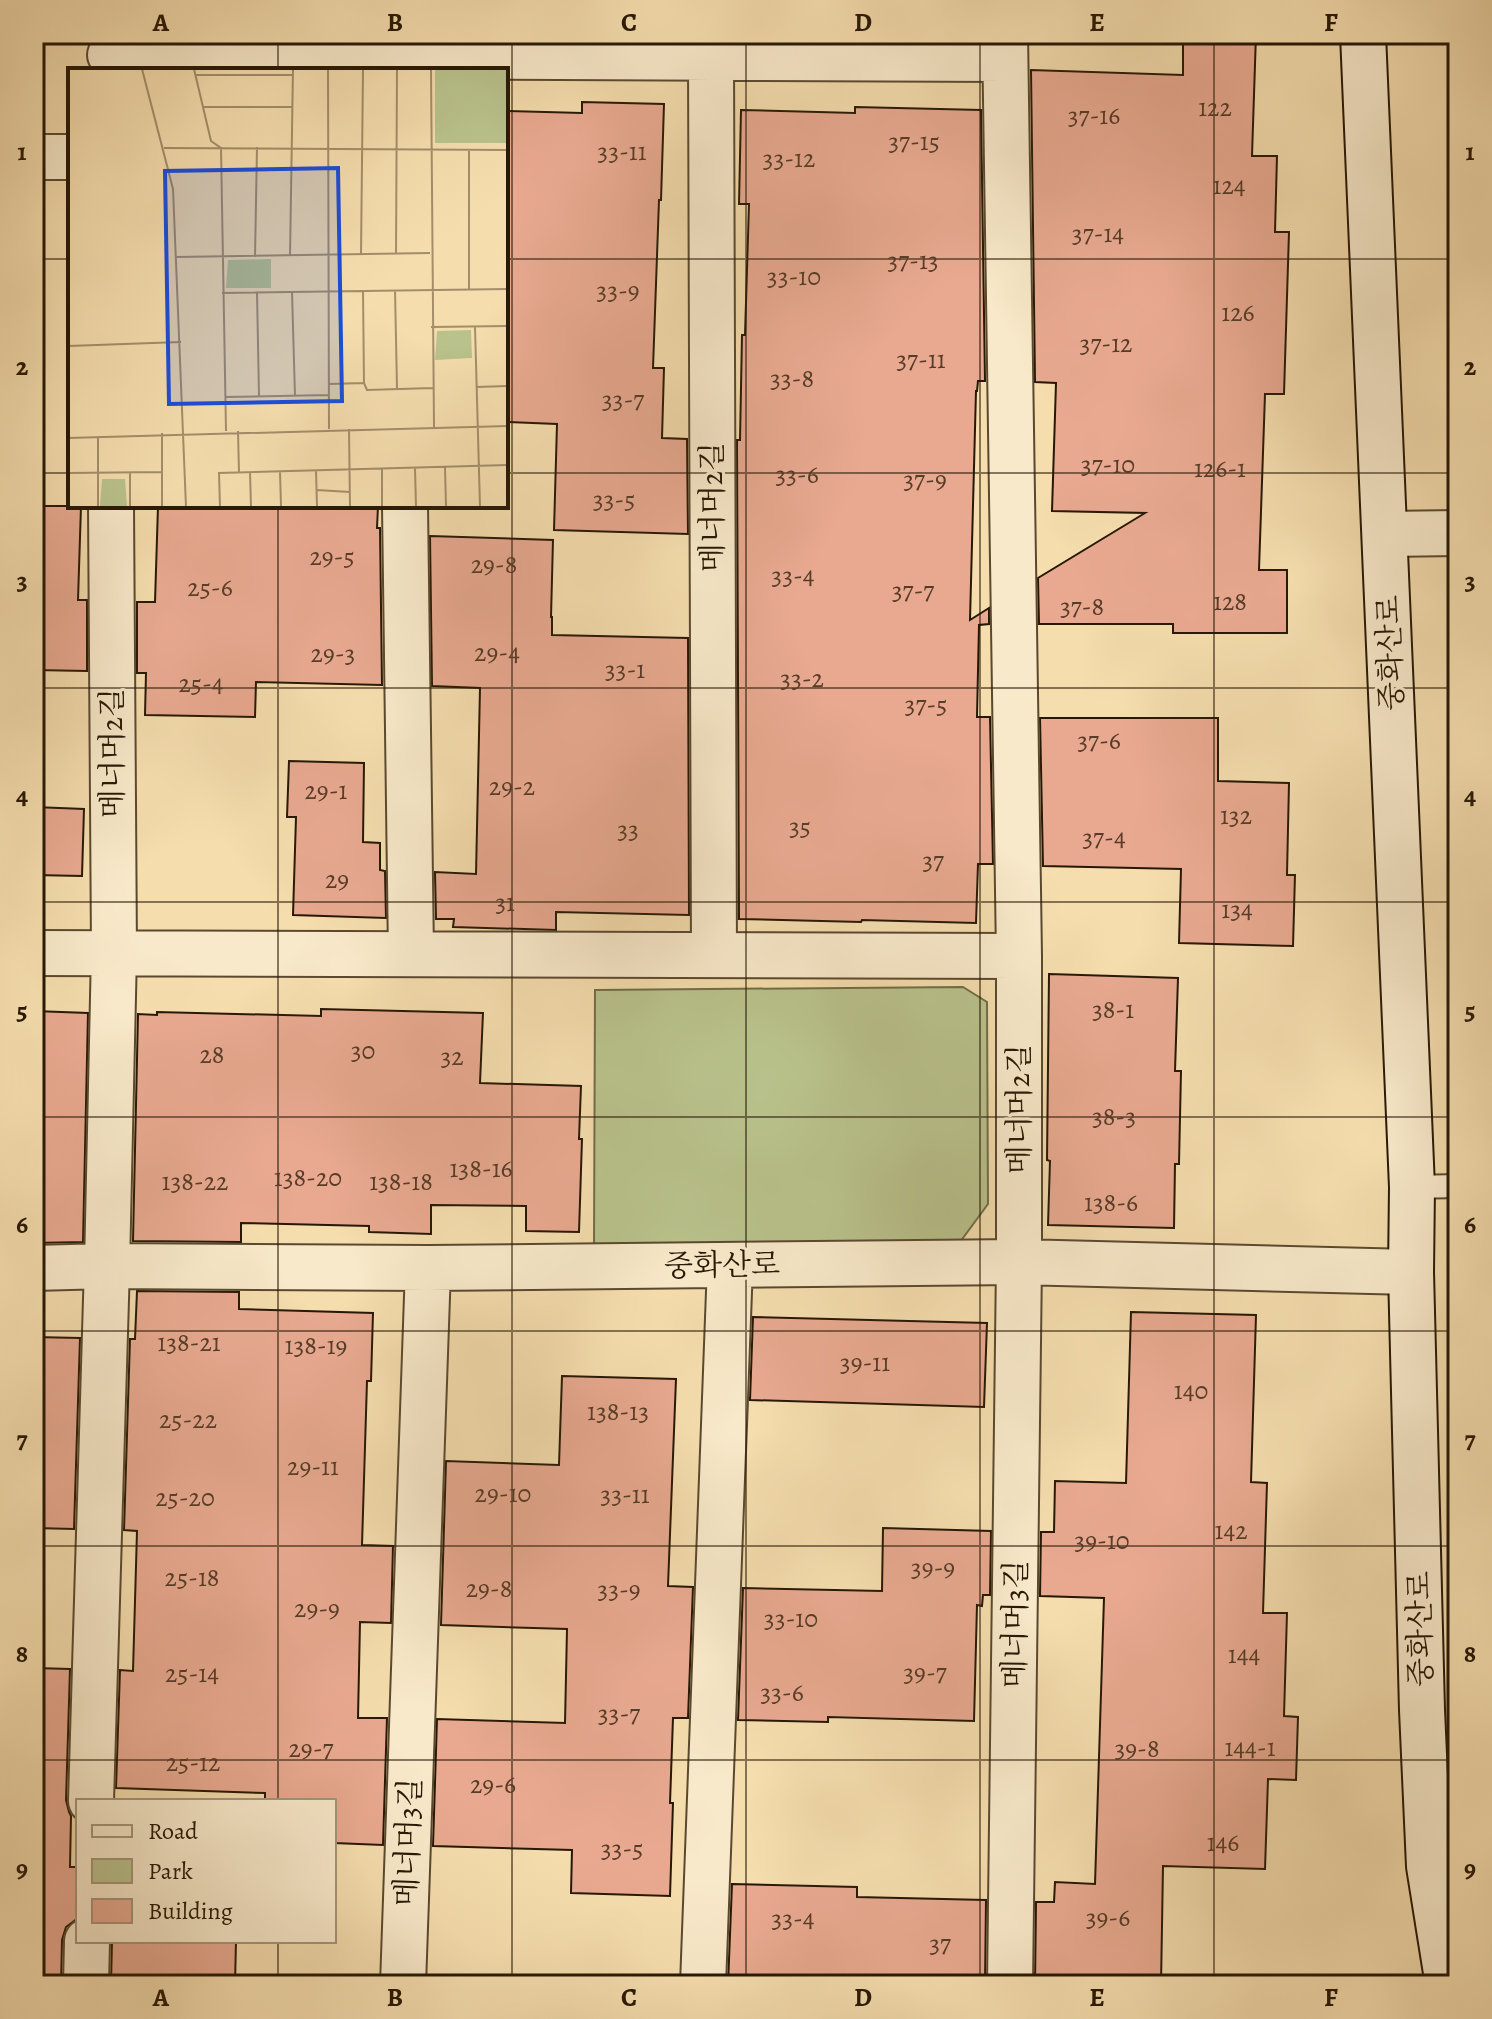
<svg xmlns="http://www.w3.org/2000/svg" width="1492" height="2019" font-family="Alegreya,'Noto Serif KR',serif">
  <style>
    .green { fill: #b9c28c; stroke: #706d48; stroke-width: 2 }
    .building { fill: #e8a990; stroke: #271805; stroke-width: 2 }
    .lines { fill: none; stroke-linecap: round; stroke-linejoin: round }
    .lane-casing { stroke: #5a492f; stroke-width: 26 }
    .street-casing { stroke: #5a492f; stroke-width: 48 }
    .secondary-casing { stroke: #271805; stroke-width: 48 }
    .lane { stroke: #f8e9ca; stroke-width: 22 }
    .street { stroke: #f8e9ca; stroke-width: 44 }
    .secondary { stroke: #f8e9ca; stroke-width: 44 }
    .grid { fill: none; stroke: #271805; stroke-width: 2; stroke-opacity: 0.55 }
    .labels { text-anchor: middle; stroke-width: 6; stroke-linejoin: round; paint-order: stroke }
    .number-label { font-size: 26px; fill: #573c28 }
    .street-label { font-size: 30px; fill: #271805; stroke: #f8e9ca }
    .inset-road { fill: none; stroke: #a38e6a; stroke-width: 2 }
    .view { fill: #1d4ed8; fill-opacity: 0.15; stroke: #1d4ed8; stroke-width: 4 }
    .inset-edge { fill: none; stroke: #271805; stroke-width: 4 }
    .neatline { fill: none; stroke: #271805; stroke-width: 3 }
    .grid-label { font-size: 26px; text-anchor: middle; font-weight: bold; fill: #271805 }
  </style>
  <rect width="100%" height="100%" fill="#f5ddae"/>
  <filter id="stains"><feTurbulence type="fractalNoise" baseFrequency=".0025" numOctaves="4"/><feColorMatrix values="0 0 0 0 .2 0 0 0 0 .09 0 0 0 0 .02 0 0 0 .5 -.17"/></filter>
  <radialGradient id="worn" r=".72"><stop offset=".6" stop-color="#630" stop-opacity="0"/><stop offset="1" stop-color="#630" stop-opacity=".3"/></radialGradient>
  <path class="green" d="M963 987 987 1002 988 1204 960 1242 594 1245 595 990Z"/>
  <path class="building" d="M1183 34H1256L1252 156H1277L1275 232H1289L1284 394H1265L1259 570H1287V633H1173V624H1039L1038 578 1145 513 1052 511 1056 383 1035 382 1031 70 1183 75Z
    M582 102 664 104 661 200H659L653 368H664L662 438 687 439 688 534 554 530 557 424 506 422V111L582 113Z
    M855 107 981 110 985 381H978L977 391H976L970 620 989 608V624L979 625 977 717H990L993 864H978L976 923 862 920 861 922 739 919 737 440H740L742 335H745L749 204H739L741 110 855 113Z
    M34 506H81L78 600H87V671L34 670Z
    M158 506H378L377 528H380L382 685 256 682 255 717 145 715 146 673H137V602H155Z
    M430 536 553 540 551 617H552V635L688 638 689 915 556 912V930L453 927 454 919H436L435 872 476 874 480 688 432 686Z
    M1040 718H1218V781L1289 783 1287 875H1295L1293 946 1179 943 1181 869 1043 866Z
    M289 761 364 763 363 842 380 843V870L385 871 386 918 293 915 296 817H287Z
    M34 807 84 809 82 876 34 875Z
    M1049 974 1178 978 1175 1071H1181L1179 1164H1175L1174 1228 1048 1225 1050 1161 1047 1160Z
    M321 1009 483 1013 480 1083 581 1086 579 1139H582L579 1232 526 1231V1206L431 1205V1234L369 1232V1226L241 1223V1242L133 1241 138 1014 157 1015V1012L321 1016Z
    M34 1011 88 1013 83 1242 34 1243Z
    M137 1291 239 1292V1309L373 1313 371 1381H367L362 1545 393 1546 391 1623 360 1622 358 1718H387L383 1845 334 1843V1801L265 1800V1793L116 1788 120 1670 133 1671 137 1531 124 1530 130 1339H135Z
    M1131 1312 1256 1315 1251 1482 1267 1483 1263 1613H1287L1284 1716 1298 1717 1296 1780 1268 1779 1265 1869 1163 1866 1161 1985H1035L1036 1902H1054L1055 1882 1095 1884 1104 1598 1040 1596 1041 1532H1054L1055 1481 1126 1483Z
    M753 1317 987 1323 984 1407 750 1400Z
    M34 1337 80 1338 74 1529 34 1528Z
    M562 1376 676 1379 668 1586 693 1587 688 1718H673L670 1803H673L670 1896 571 1893 572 1850 433 1846 437 1719 565 1723 567 1629 441 1625 446 1461 559 1465Z
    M883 1528 991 1531 990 1595H983L982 1606 977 1605 974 1721 828 1717V1722L738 1720 743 1588 882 1591Z
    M34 1668 70 1669 66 1800 69 1812 71 1816 70 1867H78V1918L66 1927 62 1940 61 1985H34Z
    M732 1884 857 1887V1897L986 1900 985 1985H728Z
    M112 1941H236L235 1985H111Z"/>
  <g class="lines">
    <defs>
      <path id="lane" d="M1412 1187 1458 1186"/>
      <path id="street" d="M1005 34 1019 956V1262L1010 1985
        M110 55 1005 59
        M711 58 714 955
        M34 157H70
        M405 506 411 954
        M1385 534 1458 533
        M34 953 1019 956
        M34 1268 107 1266 428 1268 1019 1262 1411 1272
        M91 1801 107 1266 114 952 111 506
        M86 1985 87 1941
        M403 1985 428 1268
        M703 1985 730 1265"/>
      <path id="secondary" d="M1363 34 1412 1187 1411 1272 1422 1710 1429 1866 1448 1985"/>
    </defs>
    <use href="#lane" class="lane-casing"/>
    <use href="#street" class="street-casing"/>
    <use href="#secondary" class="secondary-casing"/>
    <use href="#lane" class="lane"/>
    <use href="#street" class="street"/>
    <use href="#secondary" class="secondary"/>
  </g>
  <path class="grid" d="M278 34V70M512 34V1985M746 34V1985M980 34V1985M1214 34V1985M34 259H70M506 259H1458M34 473H70M506 473H1458M278 506V1801M34 688H1458M34 902H1458M34 1117H1458M34 1331H1458M34 1546H1458M34 1760H1458M278 1941V1985"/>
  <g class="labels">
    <g class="number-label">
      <text x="1215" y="116">122</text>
      <text x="1094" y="124">37-16</text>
      <text x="914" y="150">37-15</text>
      <text x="622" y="160">33-11</text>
      <text x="789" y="167">33-12</text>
      <text x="1229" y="194">124</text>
      <text x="1098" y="242">37-14</text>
      <text x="913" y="269">37-13</text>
      <text x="794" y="285">33-10</text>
      <text x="618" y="299">33-9</text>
      <text x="1238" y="321">126</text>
      <text x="1106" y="352">37-12</text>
      <text x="921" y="368">37-11</text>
      <text x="792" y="387">33-8</text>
      <text x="623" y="408">33-7</text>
      <text x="1108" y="473">37-10</text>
      <text x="1220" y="477">126-1</text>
      <text x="797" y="483">33-6</text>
      <text x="925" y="488">37-9</text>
      <text x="614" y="508">33-5</text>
      <text x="332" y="565">29-5</text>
      <text x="494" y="573">29-8</text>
      <text x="793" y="584">33-4</text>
      <text x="210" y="596">25-6</text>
      <text x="913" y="599">37-7</text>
      <text x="1230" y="610">128</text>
      <text x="1082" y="615">37-8</text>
      <text x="497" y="661">29-4</text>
      <text x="333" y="662">29-3</text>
      <text x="625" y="678">33-1</text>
      <text x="802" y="687">33-2</text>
      <text x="201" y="692">25-4</text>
      <text x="926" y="713">37-5</text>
      <text x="1099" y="749">37-6</text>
      <text x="512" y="795">29-2</text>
      <text x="326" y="799">29-1</text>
      <text x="1236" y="824">132</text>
      <text x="800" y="835">35</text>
      <text x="628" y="838">33</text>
      <text x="1104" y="846">37-4</text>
      <text x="933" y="869">37</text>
      <text x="337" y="888">29</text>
      <text x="505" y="911">31</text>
      <text x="1237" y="918">134</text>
      <text x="1113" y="1018">38-1</text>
      <text x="363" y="1059">30</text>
      <text x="212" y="1063">28</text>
      <text x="452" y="1065">32</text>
      <text x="1114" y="1125">38-3</text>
      <text x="481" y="1177">138-16</text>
      <text x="308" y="1186">138-20</text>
      <text x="195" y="1190">138-22</text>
      <text x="401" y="1190">138-18</text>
      <text x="1111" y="1211">138-6</text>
      <text x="189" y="1351">138-21</text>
      <text x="316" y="1354">138-19</text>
      <text x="865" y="1371">39-11</text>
      <text x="1191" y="1399">140</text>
      <text x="618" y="1420">138-13</text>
      <text x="188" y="1428">25-22</text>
      <text x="313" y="1475">29-11</text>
      <text x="503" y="1502">29-10</text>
      <text x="625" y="1503">33-11</text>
      <text x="185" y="1506">25-20</text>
      <text x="1231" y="1539">142</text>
      <text x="1102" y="1549">39-10</text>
      <text x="933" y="1576">39-9</text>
      <text x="192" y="1586">25-18</text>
      <text x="489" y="1597">29-8</text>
      <text x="619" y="1598">33-9</text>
      <text x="317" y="1617">29-9</text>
      <text x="791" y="1627">33-10</text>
      <text x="1244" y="1663">144</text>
      <text x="925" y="1681">39-7</text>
      <text x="192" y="1682">25-14</text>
      <text x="782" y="1701">33-6</text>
      <text x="619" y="1722">33-7</text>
      <text x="1250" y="1756">144-1</text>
      <text x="311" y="1757">29-7</text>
      <text x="1137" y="1757">39-8</text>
      <text x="193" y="1771">25-12</text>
      <text x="493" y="1793">29-6</text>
      <text x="1223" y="1851">146</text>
      <text x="622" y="1857">33-5</text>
      <text x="1108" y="1926">39-6</text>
      <text x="793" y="1927">33-4</text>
      <text x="940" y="1952">37</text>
    </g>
    <g class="street-label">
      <text transform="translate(712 507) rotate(-90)" y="10">메너머2길</text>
      <text transform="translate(1390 653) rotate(-92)" y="10">중화산로</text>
      <text transform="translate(112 753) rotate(-90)" y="10">메너머2길</text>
      <text transform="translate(1019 1109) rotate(-90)" y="10">메너머2길</text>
      <text transform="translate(722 1265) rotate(-1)" y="10">중화산로</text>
      <text transform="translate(1015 1624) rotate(-89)" y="10">메너머3길</text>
      <text transform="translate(1420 1629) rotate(-91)" y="10">중화산로</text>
      <text transform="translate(408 1842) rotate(-88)" y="10">메너머3길</text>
    </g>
  </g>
  <g transform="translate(68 68)">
    <rect width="440" height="440" fill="#f5ddae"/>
    <path d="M367 1H440V75H367ZM203 191V220H158L160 192ZM403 262 404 290 367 292 369 263ZM34 411H57L59 439H32Z" fill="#b9c28c"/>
    <path class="inset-road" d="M74 1 105 121 118 439M126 1 143 73 153 80 158 363M260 1 261 361M363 1 366 359M127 7H225M136 39H224M96 80 440 82M328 185 329 1M293 186 295 1M222 188 225 1M108 189 362 185M187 189 189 79M401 221V82M327 222 329 320M189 224 191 328M224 224 227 328M154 225 440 221M363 259 440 258M407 259 412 439M0 278 113 274M296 315 299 322 365 320M261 316 296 315 295 223M408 319 440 318M157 329 261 327M281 361 282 439M170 363 171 405M94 365V439M30 369V439M0 370 440 358M377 399 378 439M347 400 348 439M314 401V439M248 402 249 439M212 403 213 439M62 404V439M182 404 183 439M0 405 94 404M249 422 282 424M152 439 151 405 440 397"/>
    <path class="view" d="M270 100 274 333 101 336 97 103Z"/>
    <rect width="440" height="440" class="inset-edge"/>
  </g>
  <rect width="1492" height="2019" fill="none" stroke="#f5ddae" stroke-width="88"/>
  <rect x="76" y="1799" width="260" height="144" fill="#f8e9ca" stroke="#a4957b" stroke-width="2"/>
  <rect x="92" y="1825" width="40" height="12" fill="#f8e9ca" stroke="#a4957b" stroke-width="2"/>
  <text x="148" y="1839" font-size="24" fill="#271805">Road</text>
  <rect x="92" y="1859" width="40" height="24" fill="#b9c28c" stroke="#a4957b" stroke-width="2"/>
  <text x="148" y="1879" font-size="24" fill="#271805">Park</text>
  <rect x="92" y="1899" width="40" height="24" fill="#e8a990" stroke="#a4957b" stroke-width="2"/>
  <text x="148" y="1919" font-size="24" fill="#271805">Building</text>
  <rect x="44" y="44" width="1404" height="1931" class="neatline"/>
  <g class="grid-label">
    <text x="161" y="31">A</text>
    <text x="395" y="31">B</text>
    <text x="629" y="31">C</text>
    <text x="863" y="31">D</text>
    <text x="1097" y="31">E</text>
    <text x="1331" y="31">F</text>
    <text x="22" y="160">1</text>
    <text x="1470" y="160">1</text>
    <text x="22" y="375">2</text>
    <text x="1470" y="375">2</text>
    <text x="22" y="589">3</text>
    <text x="1470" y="589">3</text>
    <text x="22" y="804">4</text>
    <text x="1470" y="804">4</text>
    <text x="22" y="1019">5</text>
    <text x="1470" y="1019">5</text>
    <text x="22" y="1233">6</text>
    <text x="1470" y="1233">6</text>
    <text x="22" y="1448">7</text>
    <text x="1470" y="1448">7</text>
    <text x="22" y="1662">8</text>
    <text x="1470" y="1662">8</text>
    <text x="22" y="1877">9</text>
    <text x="1470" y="1877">9</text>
    <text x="161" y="2006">A</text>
    <text x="395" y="2006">B</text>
    <text x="629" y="2006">C</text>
    <text x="863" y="2006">D</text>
    <text x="1097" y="2006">E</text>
    <text x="1331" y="2006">F</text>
  </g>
  <rect width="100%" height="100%" filter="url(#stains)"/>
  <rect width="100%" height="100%" fill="url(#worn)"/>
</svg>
